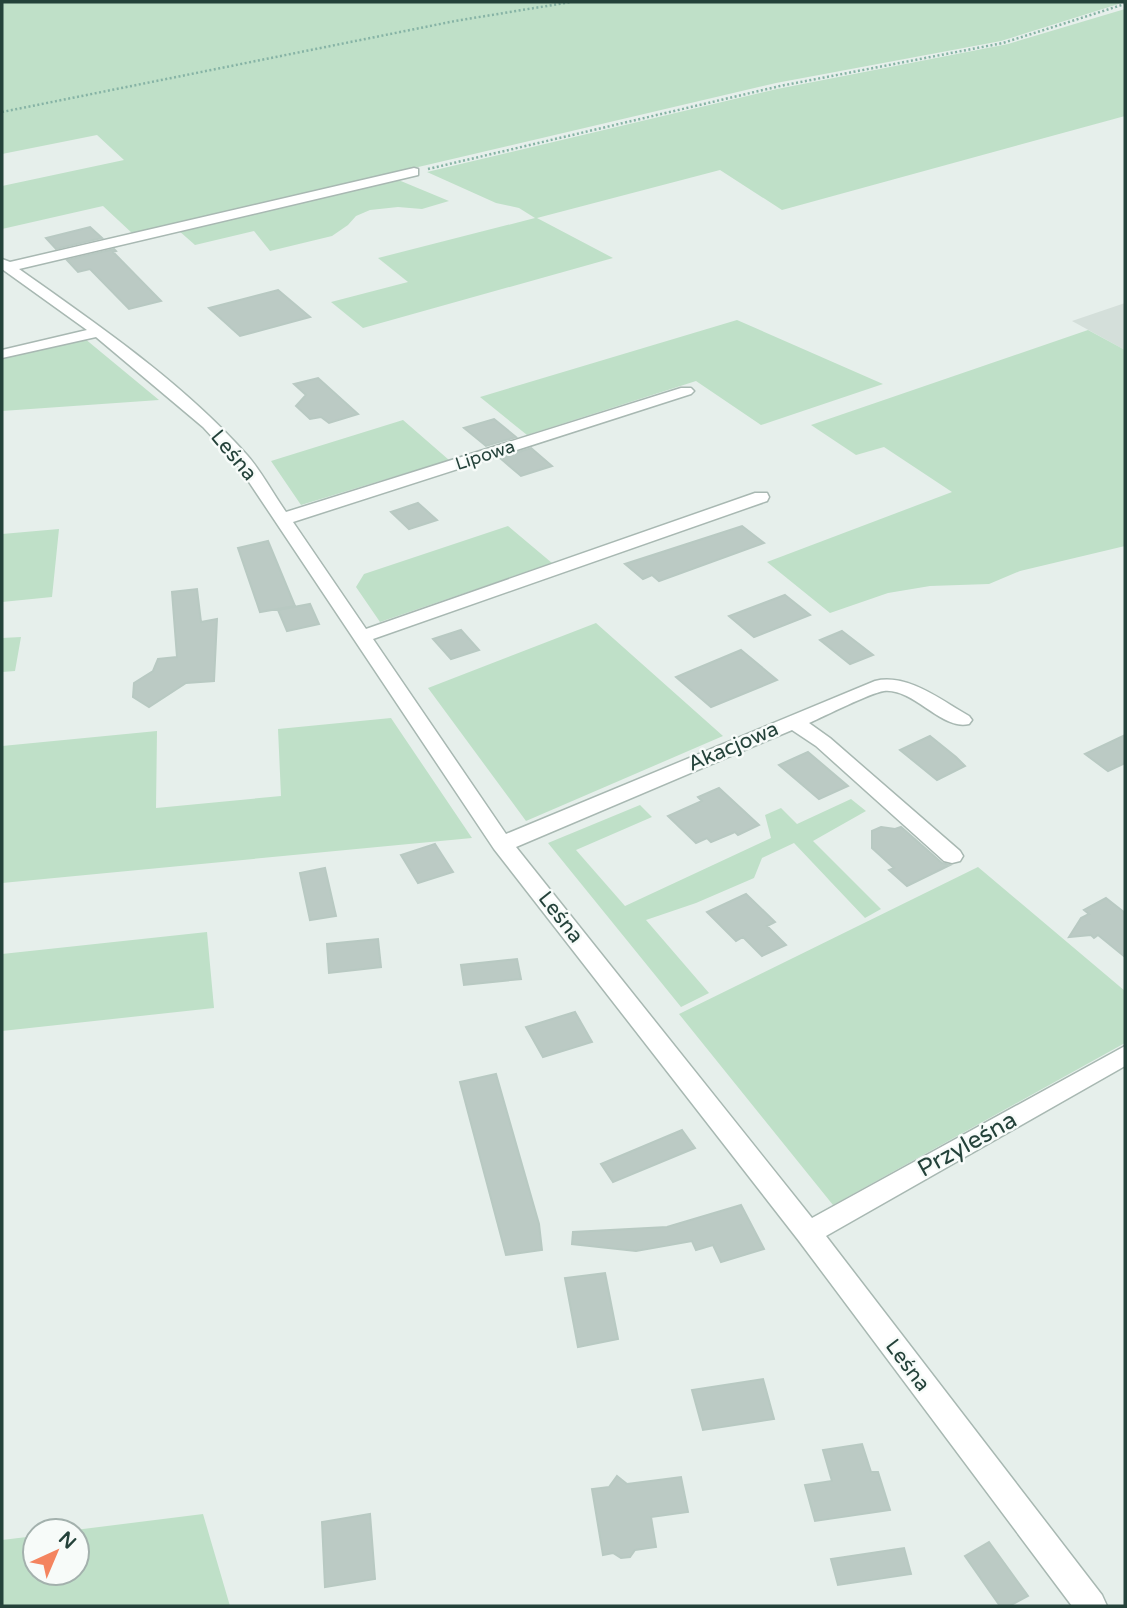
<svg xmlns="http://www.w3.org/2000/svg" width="1127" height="1608" font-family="'Varela Round',sans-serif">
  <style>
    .built { fill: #d4dfda }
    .green { fill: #bfe0c8 }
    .building { fill: #bbcac4; stroke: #b8c9c2; stroke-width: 2 }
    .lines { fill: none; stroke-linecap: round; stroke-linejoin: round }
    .minor-casing { stroke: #a8b8b2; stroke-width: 3 }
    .path { stroke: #86b3a5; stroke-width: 2.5; stroke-dasharray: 2 2.5; stroke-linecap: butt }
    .minor { fill: #fff; fill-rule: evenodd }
    .labels { text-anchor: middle; stroke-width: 5; stroke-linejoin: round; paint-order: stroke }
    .far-street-label { font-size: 18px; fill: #24423a; stroke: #f7fbf9 }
    .street-label { font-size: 21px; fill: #24423a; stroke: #f7fbf9 }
    .near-street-label { font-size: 24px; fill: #24423a; stroke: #f7fbf9 }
  </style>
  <rect width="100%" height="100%" fill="#e6efeb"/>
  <path class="built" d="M1125 303V350L1072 321Z"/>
  <path class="green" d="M2 2H1125L1001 41 776 83 133 234 103 206 2 229V186L124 160 97 135 2 154Z
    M1125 9V116L782 210 720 170 537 218 613 258 363 328 331 302 408 282 378 258 535 218 519 208 496 203 427 172 777 89 1008 44Z
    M396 179 449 201 422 209 398 207 370 210 356 216 348 225 332 236 270 251 254 231 195 245 178 230Z
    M737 320 883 384 761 425 696 381 527 435 480 397Z
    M1088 330 1125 350V546L1020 571 989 584 930 586 888 593 830 613 767 562 952 492 884 447 856 455 811 425Z
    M84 338 159 400 2 411V358Z
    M403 420 449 460 301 505 271 461Z
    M508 526 552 563 380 622 356 587 364 574Z
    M59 529 52 597 2 602V534Z
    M596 623 723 736 526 821 428 688Z
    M21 637 15 671 2 672V638Z
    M391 718 472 838 2 883V746L157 731 156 808 281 796 278 729Z
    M851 799 866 811 813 841 881 909 865 918 794 843 762 858 754 878 696 903 646 920 709 993 681 1007 548 843 640 805 652 817 576 850 625 906 771 838 765 815 781 808 797 824Z
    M978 867 1125 991V1043L833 1205 679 1014Z
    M207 932 214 1008 2 1031V954Z
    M203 1514 230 1606H2V1540L35 1536V1573H77V1531H67Z"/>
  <path class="building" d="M90 227 102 238 56 249 46 238Z
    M114 249 116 251 113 252 161 301 129 309 90 269 78 272 67 260Z
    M278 290 310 317 240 336 209 308Z
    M318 378 358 414 329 423 321 417 310 419 296 406 306 395 294 384Z
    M494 419 516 437 486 446 464 428Z
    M531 448 552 466 521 476 500 458Z
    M418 503 437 520 409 529 391 512Z
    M742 526 764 543 659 581 652 575 643 579 625 564Z
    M268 541 295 606 260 612 238 548Z
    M197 589 201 622 217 619 214 681 186 683 149 707 133 697 134 683 153 671 158 659 177 657 172 592Z
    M785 595 810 615 754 637 729 616Z
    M310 604 319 624 287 631 278 610Z
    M461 630 479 650 451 659 433 639Z
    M842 631 873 655 850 664 820 640Z
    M741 650 777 680 711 707 676 677Z
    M1125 735V763L1108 771 1085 754Z
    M930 736 956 757 965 766 937 780 900 750Z
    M808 752 848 786 819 799 779 765Z
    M719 788 759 825 738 835 735 832 711 842 707 838 696 843 668 816 702 801 698 797Z
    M881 827 895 829 901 827 942 863 950 865 907 886 889 870 894 868 872 848V831Z
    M435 844 453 872 418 883 401 855Z
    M325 868 336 916 310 920 300 873Z
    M746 894 775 922 767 926 786 945 762 956 743 937 736 941 707 912Z
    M1106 898 1125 913V957L1098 935 1094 938 1091 935 1069 937 1081 918 1089 914 1084 910Z
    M378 939 381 967 329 973 327 944Z
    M517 959 521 979 464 985 461 965Z
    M575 1012 592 1042 543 1057 526 1027Z
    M496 1074 539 1224 542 1250 506 1255 460 1082Z
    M682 1130 695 1148 613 1182 601 1164Z
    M741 1205 764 1249 721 1262 713 1245 696 1250 692 1241 636 1251 572 1244 573 1232 667 1227Z
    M605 1273 618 1339 578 1347 565 1278Z
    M763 1379 774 1419 703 1430 692 1390Z
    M862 1444 871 1472H878L890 1510 815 1521 805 1485 832 1481 823 1450Z
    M617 1476 627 1484 681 1477 688 1512 651 1517 656 1547 635 1550 630 1557 621 1558 613 1553 603 1555 592 1489 609 1487Z
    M370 1514 375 1579 325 1587 322 1522Z
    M989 1542 1028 1596 1009 1606H1000L965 1556Z
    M904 1548 911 1574 838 1585 831 1559Z"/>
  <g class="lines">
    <defs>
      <path id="minor" d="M414 168 418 169V175L19 269C98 325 182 382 247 455 262 472 273 494 286 512L681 388H691L694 391 691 394 293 522 366 629 755 493H767L769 497 767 501 373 639 506 834 875 681C908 673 942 701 969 716L972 720 969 724C942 731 914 688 884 691 870 693 825 716 809 723L830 738 960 851 963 856 960 861 952 863 944 861 816 746 792 730 516 847 812 1218 1125 1046V1066L826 1236 1102 1595 1107 1606H1072L799 1241 494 849 237 464 203 427 96 337 2 358V350L87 330 2 269V259L10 262Z"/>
    </defs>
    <use href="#minor" class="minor-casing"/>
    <path class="path" d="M2 112 455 21 571 2
      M428 169 780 86 1003 43 1125 4"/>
    <use href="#minor" class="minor"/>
  </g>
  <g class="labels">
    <g class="far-street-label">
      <text transform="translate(485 455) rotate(-18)" y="6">Lipowa</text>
    </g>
    <g class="street-label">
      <text transform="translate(234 455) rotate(50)" y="7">Leśna</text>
      <text transform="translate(733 746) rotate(-23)" y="7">Akacjowa</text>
      <text transform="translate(561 917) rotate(52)" y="7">Leśna</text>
      <text transform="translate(908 1365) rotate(53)" y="7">Leśna</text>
    </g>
    <g class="near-street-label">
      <text transform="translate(967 1144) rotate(-29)" y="8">Przyleśna</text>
    </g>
  </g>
  <rect width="1127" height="1608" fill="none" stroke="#24423a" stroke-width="7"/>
  <g transform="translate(56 1552) rotate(44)"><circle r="33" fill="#f7fbf9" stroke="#a3b1ad" stroke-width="2"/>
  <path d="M0-5L12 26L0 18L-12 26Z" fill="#f4845f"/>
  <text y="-10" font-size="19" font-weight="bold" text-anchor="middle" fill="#24423a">N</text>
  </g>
</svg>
